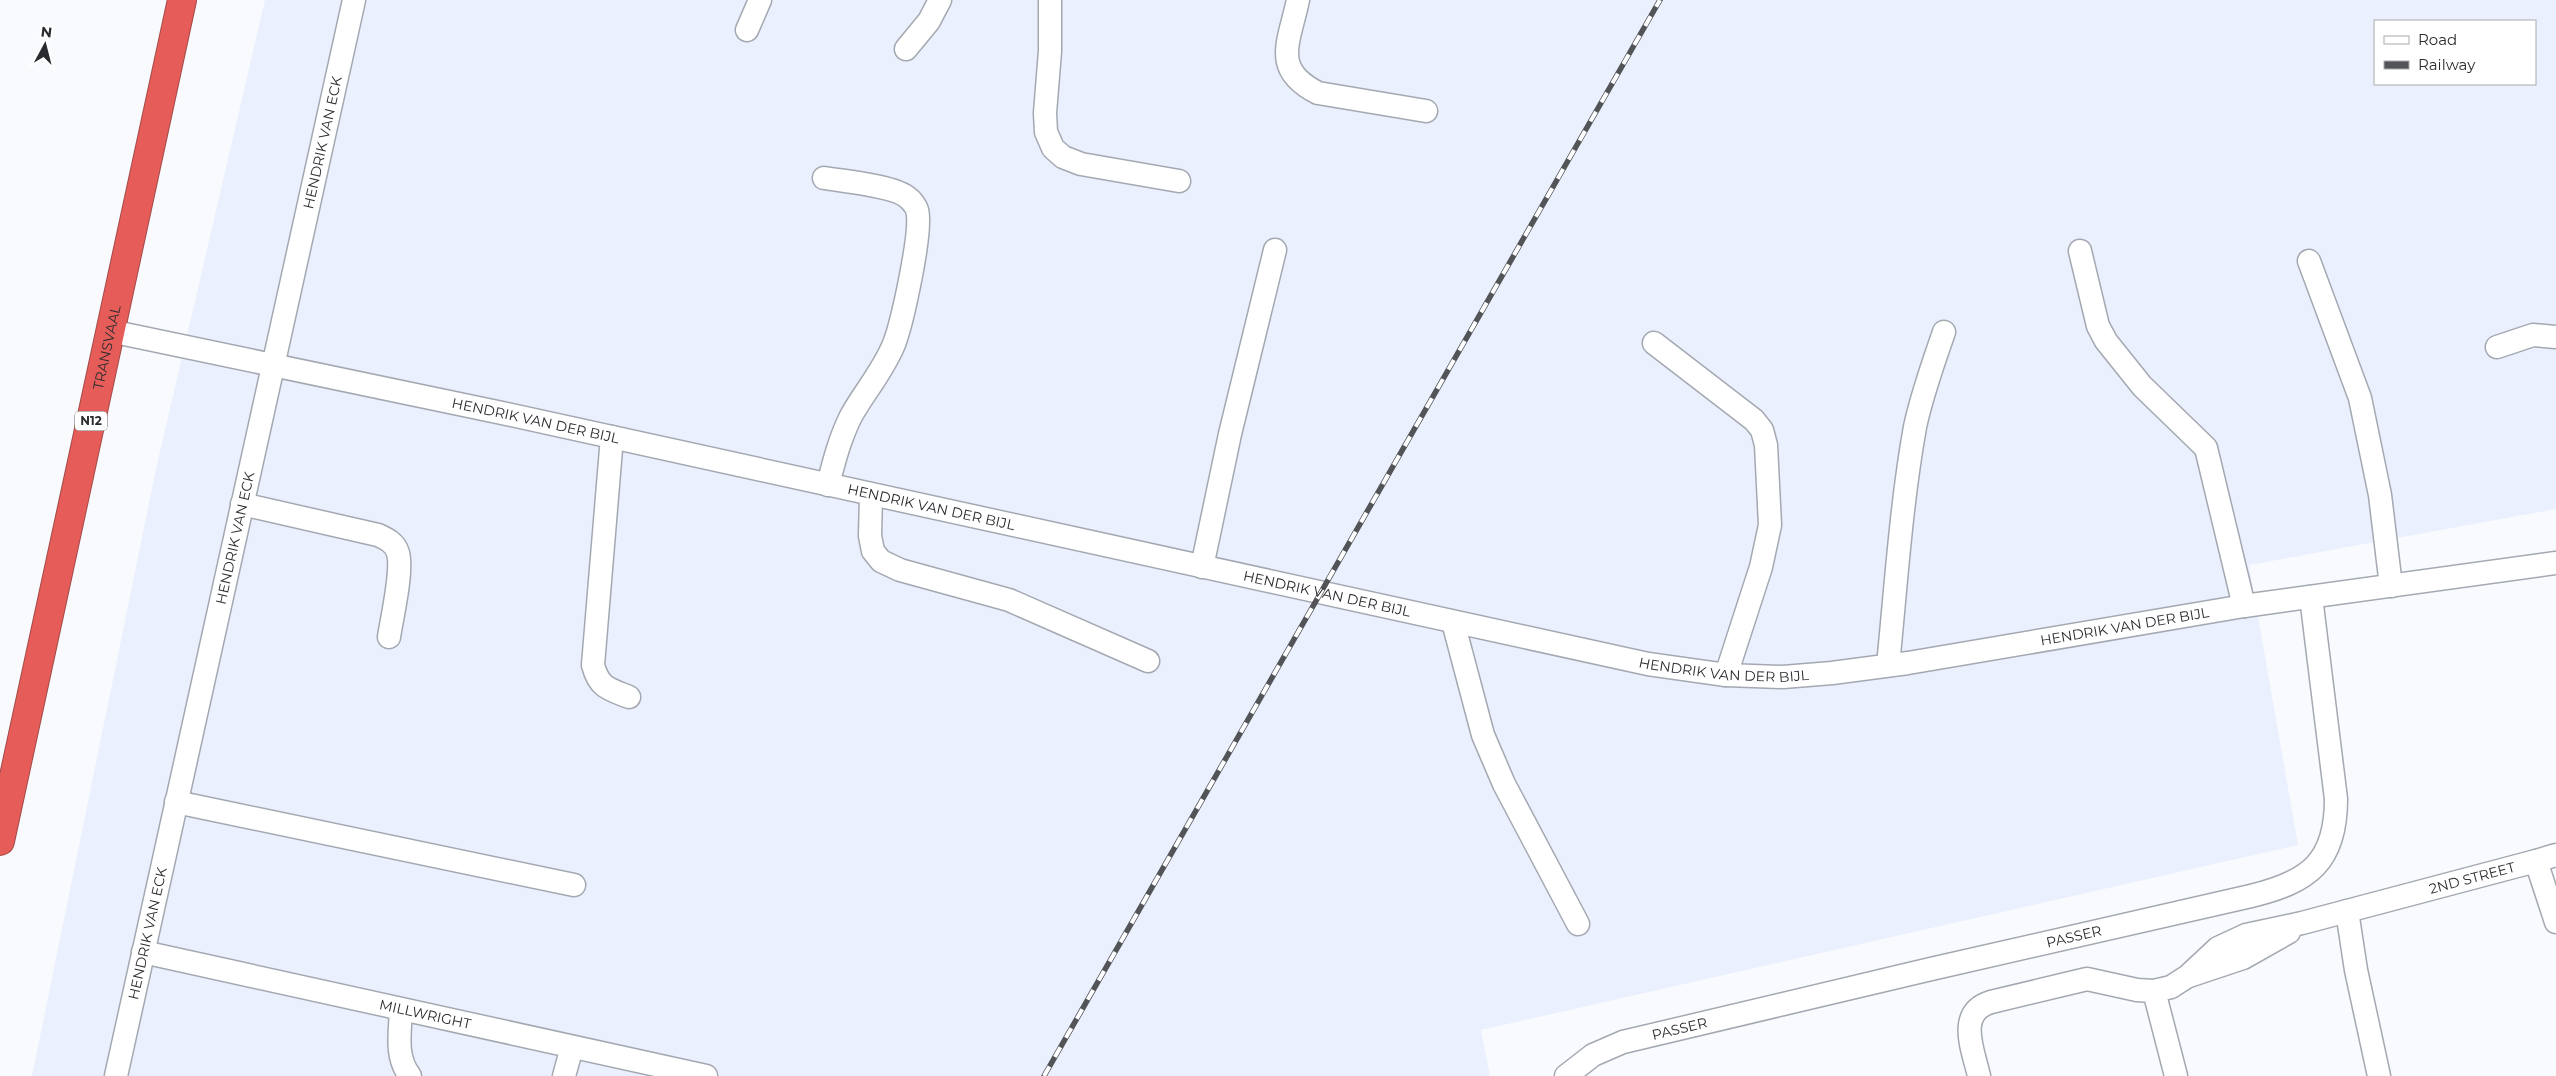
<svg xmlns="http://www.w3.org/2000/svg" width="2556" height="1076" font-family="Montserrat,sans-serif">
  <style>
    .built { fill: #eaf0fd; fill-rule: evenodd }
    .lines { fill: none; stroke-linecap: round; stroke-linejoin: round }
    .minor-casing { stroke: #a4a8b1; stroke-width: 25 }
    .highway-casing { stroke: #a34b4a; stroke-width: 30 }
    .minor { stroke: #fff; stroke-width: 22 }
    .highway { stroke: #e55c58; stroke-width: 28 }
    .rail-casing { stroke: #525458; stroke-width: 5.5 }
    .rail { stroke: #fff; stroke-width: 4; stroke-dasharray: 11; stroke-linecap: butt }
    .labels { text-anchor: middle; stroke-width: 4; stroke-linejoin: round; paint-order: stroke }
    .shield { fill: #fff; stroke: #696b6d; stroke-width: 1 }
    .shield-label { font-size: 12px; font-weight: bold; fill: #292b2f }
    .street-label { font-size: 14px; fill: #292b2f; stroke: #fff }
  </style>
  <rect width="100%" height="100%" fill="#f8fafe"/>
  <path class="built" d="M265 0H2556V509L2249 565 2298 845 1481 1030 1490 1076H32L156 469ZM2375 21H2535V84H2375Z"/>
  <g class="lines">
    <defs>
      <g id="minor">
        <path d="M1050 0V51L1045 113 1046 132 1053 148 1063 157 1081 164 1179 181"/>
        <path d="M1298 0C1289 43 1271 69 1318 93L1426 111"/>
        <path d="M747 30 760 0"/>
        <path d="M906 49 929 21 940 0"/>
        <path d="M824 178C842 181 896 186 908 198 911 200 916 206 917 210 923 230 902 323 894 344 883 371 865 391 851 416 840 438 834 461 828 485"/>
        <path d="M2080 251 2098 326 2106 341 2142 386 2206 448 2244 606"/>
        <path d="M2309 261 2360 398 2380 495 2391 586"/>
        <path id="s1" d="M110 331 502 413 1648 664 1726 675 1783 677 1832 673 1908 663 2244 606 2556 563"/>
        <path d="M1654 343 1754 420 1762 430 1766 445 1770 525 1761 567 1726 675"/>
        <path d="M2497 347 2533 335 2556 337"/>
        <path d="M612 437 593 665C599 688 609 689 629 697"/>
        <path d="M871 495 870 536 873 551 881 561 900 570 1009 600 1148 661"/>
        <path d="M242 504 378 535C387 539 395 543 398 553 403 571 392 617 389 637"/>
        <path d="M1202 567 1230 434 1275 250"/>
        <path d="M1453 622 1483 735 1504 784 1578 924"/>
        <path d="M1888 665C1896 586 1901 505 1915 427 1922 394 1933 364 1944 332"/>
        <path d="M176 802 574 885"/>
        <path d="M2536 861 2556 855"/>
        <path d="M2347 911 2356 970 2379 1076"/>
        <path id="s2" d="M143 952 706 1076"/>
        <path d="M2189 976 2243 958 2289 932"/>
        <path d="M2154 991 2176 1076"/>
        <path d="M401 1010C400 1033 395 1057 410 1076"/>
        <path id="s3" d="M116 1076 354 0"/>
        <path d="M564 1076 572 1047"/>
        <path id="s4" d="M1566 1076 1593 1055 1623 1042 1931 969 2251 896C2309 882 2336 862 2336 799L2311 597"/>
        <path id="s5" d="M1979 1076C1973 1049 1956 1013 1991 1002L2087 979 2137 990 2154 991 2171 987 2188 976 2218 948 2246 935 2302 923 2536 861 2556 922"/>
      </g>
      <g id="highway">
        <path id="s6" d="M0 841 182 0"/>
      </g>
    </defs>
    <use href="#minor" class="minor-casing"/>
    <use href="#highway" class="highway-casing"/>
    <use href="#minor" class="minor"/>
    <use href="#highway" class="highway"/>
    <defs>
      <path id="rail" d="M1044 1076 1660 0"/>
    </defs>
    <use href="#rail" class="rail-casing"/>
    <use href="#rail" class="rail"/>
  </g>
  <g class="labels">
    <rect class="shield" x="75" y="411.5" width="32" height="19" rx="4"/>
    <g class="shield-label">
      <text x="91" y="425">N12</text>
    </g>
    <g class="street-label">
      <text dy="5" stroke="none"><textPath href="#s3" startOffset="956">HENDRIK VAN ECK</textPath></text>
      <text dy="5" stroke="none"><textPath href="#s6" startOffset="505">TRANSVAAL</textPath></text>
      <text dy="5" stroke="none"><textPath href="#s1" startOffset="435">HENDRIK VAN DER BIJL</textPath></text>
      <text dy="5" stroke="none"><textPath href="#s1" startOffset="840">HENDRIK VAN DER BIJL</textPath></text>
      <text dy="5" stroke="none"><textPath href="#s3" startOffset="551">HENDRIK VAN ECK</textPath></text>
      <text dy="5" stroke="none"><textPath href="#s1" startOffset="1245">HENDRIK VAN DER BIJL</textPath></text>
      <text dy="5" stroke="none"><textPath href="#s1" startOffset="2055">HENDRIK VAN DER BIJL</textPath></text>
      <text dy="5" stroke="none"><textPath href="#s1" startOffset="1650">HENDRIK VAN DER BIJL</textPath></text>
      <text dy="5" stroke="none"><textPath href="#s5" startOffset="595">2ND STREET</textPath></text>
      <text dy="5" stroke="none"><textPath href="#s3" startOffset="146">HENDRIK VAN ECK</textPath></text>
      <text dy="5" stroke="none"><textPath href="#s4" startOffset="530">PASSER</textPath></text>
      <text dy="5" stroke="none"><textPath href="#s2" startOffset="289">MILLWRIGHT</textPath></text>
      <text dy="5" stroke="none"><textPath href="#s4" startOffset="125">PASSER</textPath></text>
    </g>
  </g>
  <rect x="2374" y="20" width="162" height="65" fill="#ffffff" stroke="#a9aaac"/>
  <rect x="2384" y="36" width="25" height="8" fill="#ffffff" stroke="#a9aaac"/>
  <text x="2418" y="45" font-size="15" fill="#292b2f">Road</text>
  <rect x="2384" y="61" width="25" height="8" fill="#525458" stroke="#a9aaac"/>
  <text x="2418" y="70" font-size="15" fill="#292b2f">Railway</text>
  <g transform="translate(45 45) rotate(7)" stroke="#ffffff" stroke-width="4" paint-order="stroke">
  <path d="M0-4L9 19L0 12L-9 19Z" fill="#292b2f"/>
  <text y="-8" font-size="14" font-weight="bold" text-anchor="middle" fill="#292b2f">N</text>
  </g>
</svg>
